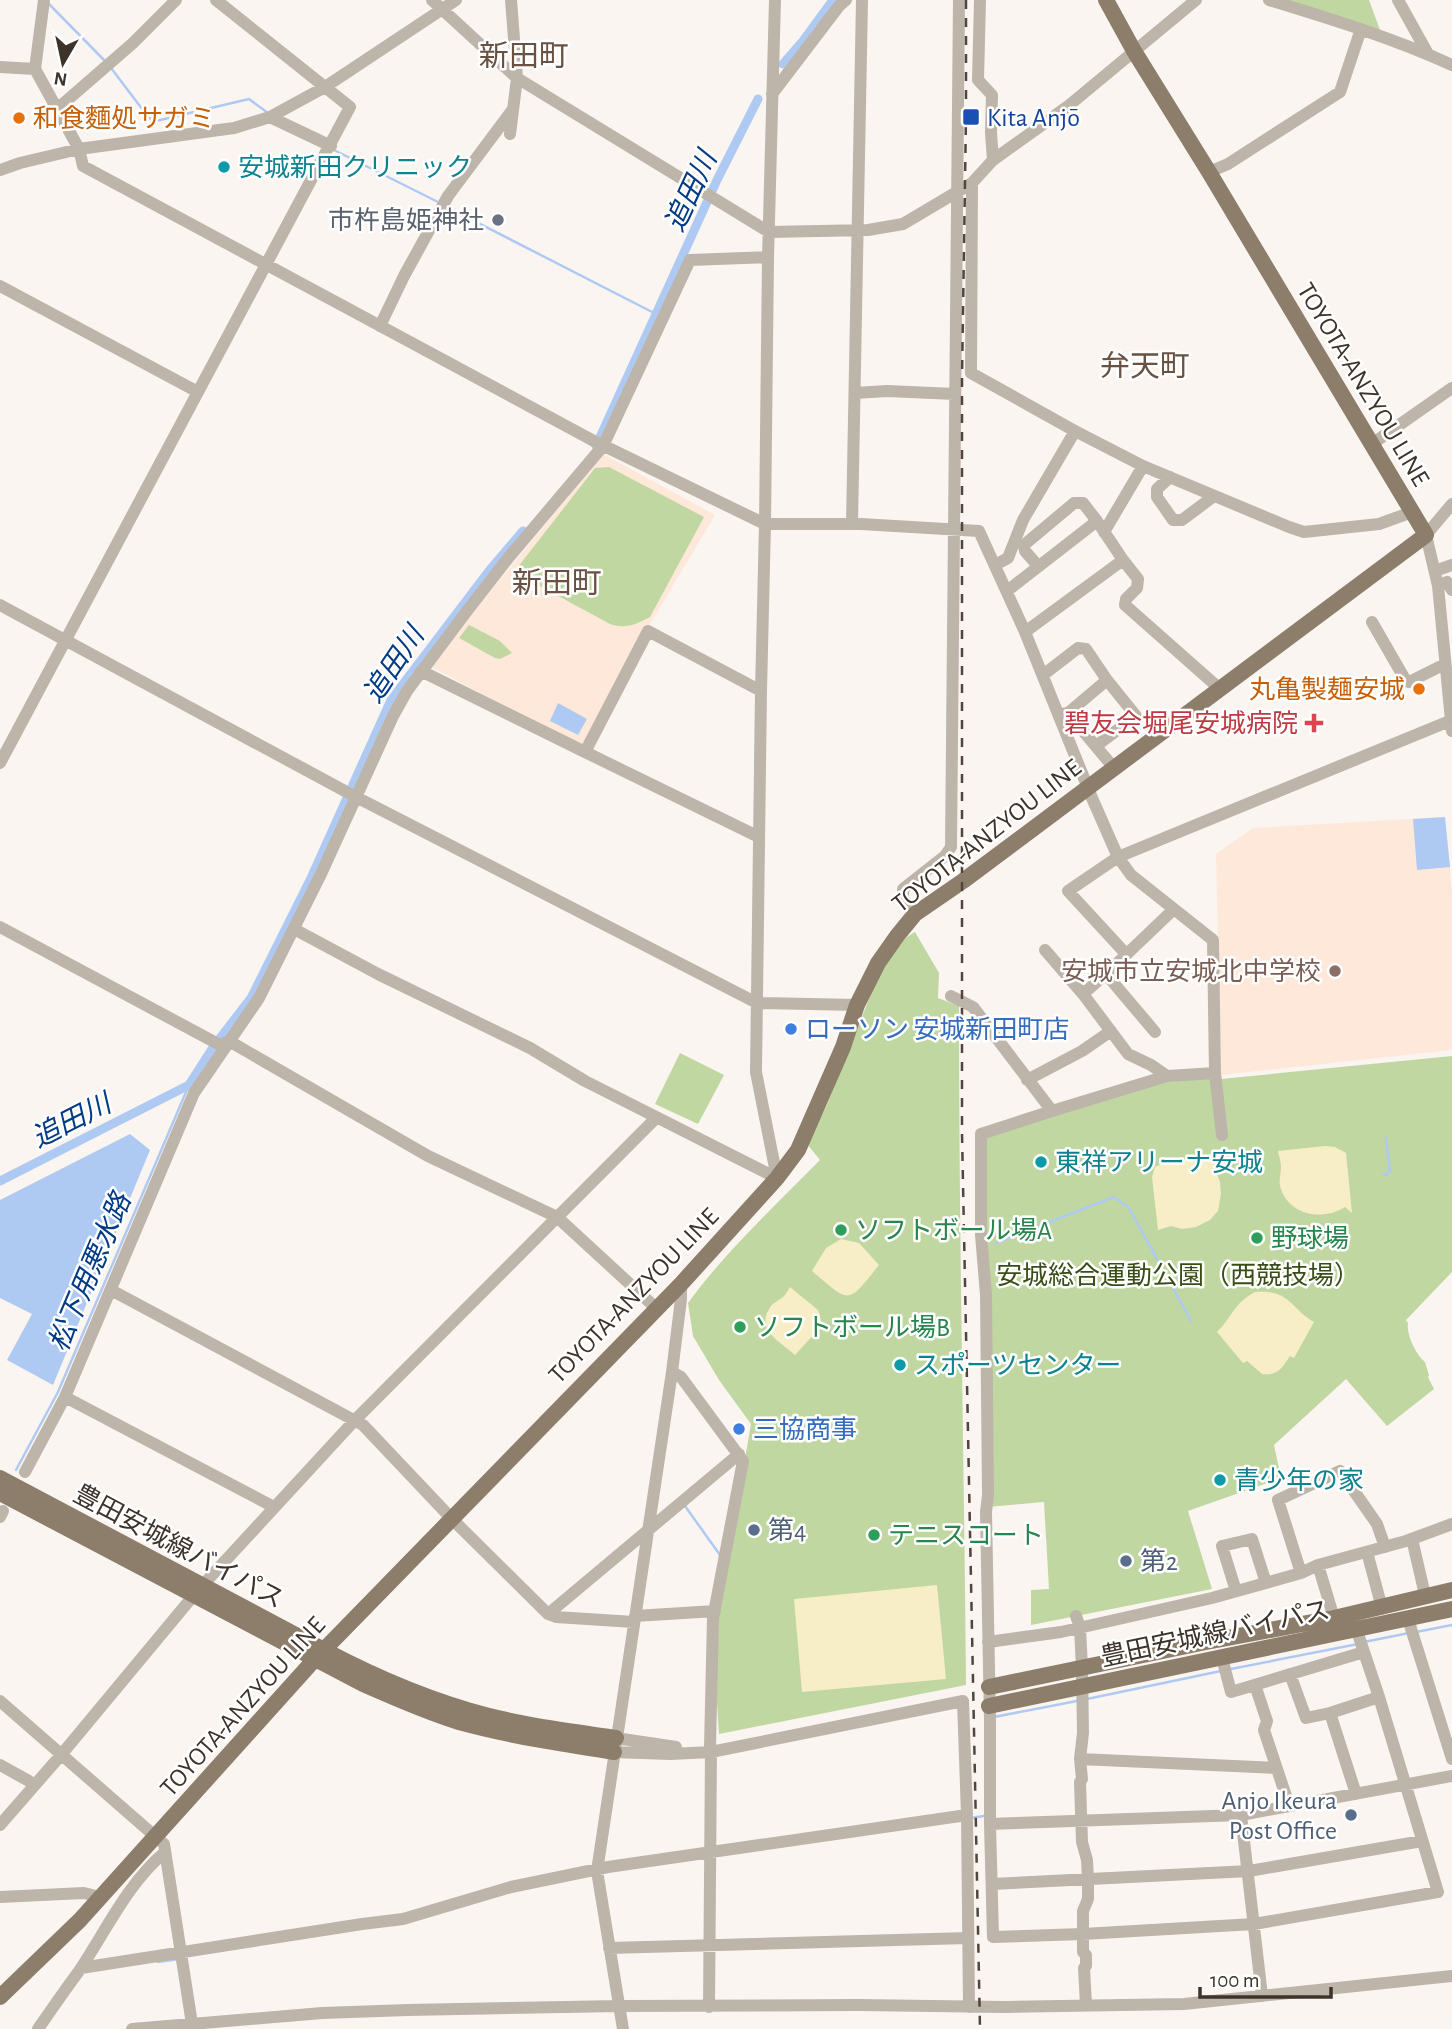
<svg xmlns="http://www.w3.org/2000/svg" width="1452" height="2029" font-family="'Alegreya Sans','Noto Sans JP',sans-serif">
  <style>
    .education { fill: #fde8da }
    .green { fill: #c0d7a1 }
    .sand { fill: #f7edc7 }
    .water { fill: #afcaf2 }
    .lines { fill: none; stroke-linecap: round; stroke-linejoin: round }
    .stream { stroke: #afcaf2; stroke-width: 2.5 }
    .canal { stroke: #afcaf2; stroke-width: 9 }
    .minor { stroke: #bdb5aa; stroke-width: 12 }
    .major { stroke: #8c7e6a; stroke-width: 16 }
    .rail { stroke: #50463f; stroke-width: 2.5; stroke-dasharray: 9 9; stroke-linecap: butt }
    .transit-dot { fill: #1a4fb4; stroke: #fff; stroke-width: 2.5 }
    .food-dot { fill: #e8710a; stroke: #fff; stroke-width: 2.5 }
    .culture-dot { fill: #0f9aa8; stroke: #fff; stroke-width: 2.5 }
    .worship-dot { fill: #6b7280; stroke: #fff; stroke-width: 2.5 }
    .health-dot { fill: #e0444e; stroke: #fff; stroke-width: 2.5 }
    .education-dot { fill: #8d6e63; stroke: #fff; stroke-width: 2.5 }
    .shop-dot { fill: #3f7fe0; stroke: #fff; stroke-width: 2.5 }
    .leisure-dot { fill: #2e9e5b; stroke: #fff; stroke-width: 2.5 }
    .service-dot { fill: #5c6f8a; stroke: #fff; stroke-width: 2.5 }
    .labels { text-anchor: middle; stroke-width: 5; stroke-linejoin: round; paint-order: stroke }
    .transit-label { font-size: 26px; fill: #164399; stroke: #fff; text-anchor: start }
    .food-label { font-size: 26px; fill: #c56008; stroke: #fff; text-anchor: start }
    .culture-label { font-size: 26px; fill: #0d838f; stroke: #fff; text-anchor: start }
    .worship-label { font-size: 26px; fill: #5b616d; stroke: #fff; text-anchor: end }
    .street-label { font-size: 26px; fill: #3d332b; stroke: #fff }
    .health-label { font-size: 26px; fill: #be3a42; stroke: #fff; text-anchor: end }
    .education-label { font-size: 26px; fill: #785e54; stroke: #fff; text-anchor: end }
    .shop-label { font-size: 26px; fill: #366cbe; stroke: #fff; text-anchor: start }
    .leisure-label { font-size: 26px; fill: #27864d; stroke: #fff; text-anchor: start }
    .park-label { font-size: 26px; fill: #3a4d17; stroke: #fff }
    .service-label { font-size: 26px; fill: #4e5e75; stroke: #fff; text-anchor: start }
    .water-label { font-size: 28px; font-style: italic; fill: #023b85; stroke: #fff }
    .quarter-label { font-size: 30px; fill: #6a5242; stroke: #fff }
  </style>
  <rect width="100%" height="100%" fill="#fbf5f1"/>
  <path class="education" d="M603 454 715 515 649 626 582 748 432 667 481 603Z
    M1445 817 1452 892V1050L1221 1075 1216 854 1253 828Z"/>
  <path class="green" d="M1282 0H1369L1380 30Z
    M609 467 704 517 650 617C635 625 626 629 610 624L514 572 595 468Z
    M469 625 500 641 512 653 500 659 495 658 459 638Z
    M915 932 939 973 938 998 959 1006C959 1233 964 1459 966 1685L719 1734 713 1644 751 1424 719 1380 693 1336 688 1303C725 1252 776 1205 820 1160L807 1144 826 1107 875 984C885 965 896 942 915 932Z
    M680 1053 724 1075 698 1124 655 1104Z
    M1452 1056V1272L1406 1320 1408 1323C1406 1334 1416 1355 1425 1362L1429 1375 1428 1377 1434 1389 1387 1426 1346 1379 1274 1445 1281 1478 1188 1511 1212 1589 1031 1625V1590L1049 1589 1044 1502 989 1507 983 1136 1166 1080 1205 1077 1211 1080Z"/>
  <path class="sand" d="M1325 1146 1335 1147 1346 1153 1352 1213 1345 1207C1324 1221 1290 1216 1281 1189 1278 1181 1281 1175 1281 1167 1281 1162 1279 1156 1278 1151Z
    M1217 1157 1215 1169 1220 1182 1221 1194 1218 1211 1210 1220 1196 1227 1182 1229 1171 1226 1158 1230 1152 1177 1155 1167 1166 1162Z
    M841 1239 859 1243 879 1265C847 1305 851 1304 812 1271L826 1248Z
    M790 1287 818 1310 821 1320 816 1332 795 1355C783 1343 753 1330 771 1306 774 1302 780 1300 784 1296 786 1294 788 1290 790 1287Z
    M1255 1292C1290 1289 1290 1308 1314 1322L1294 1358 1290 1356C1282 1368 1278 1376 1262 1374L1247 1361 1243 1363 1217 1332C1233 1316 1233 1304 1255 1292Z
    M937 1585 946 1679 802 1692 794 1599Z"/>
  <path class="water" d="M558 703 587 719 578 735 550 721Z
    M1445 817 1450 867 1417 870 1413 819Z
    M130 1134 150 1150 53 1385 7 1360 32 1314 0 1298V1200Z"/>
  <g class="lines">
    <path class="stream" d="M48 3 104 60
      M111 68 149 118 156 121 249 99 268 113
      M334 150 438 202
      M447 207 656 314
      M1383 1174 1386 1175 1390 1171 1386 1138
      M996 1243 1114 1197 1129 1208 1191 1321
      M16 1470 58 1392 189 1085
      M685 1506 720 1555
      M1416 1632 1452 1625
      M1364 1642 1409 1633
      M1231 1669 1358 1644
      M1087 1699 1221 1671
      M994 1717 1077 1701
      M970 1818 984 1816
      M158 1962 179 1959"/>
    <path class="canal" d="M783 64 803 41 833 0
      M596 446 717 180 758 99
      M0 1181 189 1085 214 1046 251 998 311 878 391 700 489 571 523 531"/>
    <path class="minor" d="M44 0 35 69 79 149 83 166 594 441 765 524H861L979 531 1025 632 1092 798 1118 857 1131 875 1213 940 1215 1073 1222 1135
      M432 0 517 78 769 232 868 230 903 224 972 183 993 160 1067 107 1196 0
      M775 0 768 257 765 524 761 691 756 1072 777 1178
      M980 0 978 80 992 95 991 133 993 160
      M1269 0C1331 19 1393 38 1452 65
      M1398 0 1428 54
      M0 67 35 69
      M772 94 839 6 846 0
      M57 109 133 43 176 0
      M270 117 331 146
      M510 134 517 78 511 0
      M0 170 20 163 79 149 234 128 270 117 325 87 456 0
      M1209 172 1228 164 1340 92 1361 29
      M972 183 971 373 1075 431 1143 466 1289 527 1304 532 1379 524 1412 512
      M0 286 198 392
      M380 326 404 276 448 196 513 109
      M855 393 887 391 955 394
      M1372 444 1452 388
      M1170 477 1157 489V497L1173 520H1182L1214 496
      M1452 504 1426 535 1438 586 1452 731
      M852 524 862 0
      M1104 532 1143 466
      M1123 560 1138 579 1137 588 1126 599 1125 605 1220 689
      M995 565 1008 558 1023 520 1075 431
      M1038 566 1025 551 1024 545 1074 503H1083L1097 521
      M1435 571 1452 565
      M1438 586 1447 582 1452 590
      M1007 591 1097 521 1123 560 1025 632
      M0 605 356 797 757 1003 857 1005
      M1372 622 1406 681 1409 682 1445 664
      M421 671 585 752 648 631 761 691
      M1043 675 1078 648 1086 649 1107 680
      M1068 713 1107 680 1136 716 1096 746
      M1062 714 1068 713 1114 768
      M585 752 759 837
      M0 763 350 107 216 0
      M915 914 903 898V889L945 856 951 847C952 565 958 282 959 0
      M0 927 220 1045 229 1041
      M294 929 378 974 530 1048 585 1081 777 1178
      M1045 950 1083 994
      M1126 954 1068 891 1118 857 1452 720
      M1106 974 1155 1032
      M951 996 973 1007 1052 1111
      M229 1041 428 1156 557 1217 656 1308
      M1215 1073 1167 1076 1052 1111 981 1134V1235L986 1295 988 1495 986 1512 990 1721V1824L993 1937 1083 1934 1254 1924 1438 1892 1379 1697 1356 1628
      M1167 1076 1151 1065 1128 1054 1083 994 1107 973 1174 909
      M1027 1080 1082 1051 1111 1031
      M111 1290 363 1425 452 1519 548 1614 556 1617 634 1622
      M672 1372 681 1377 743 1461 713 1618 710 1747
      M25 1472 65 1397
      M274 1507 65 1397 194 1093 259 998 321 874 393 716 407 691 467 611 509 557 603 446 690 260 768 257
      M0 1517 3 1511
      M1412 1539 1425 1595
      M1367 1552 1382 1608
      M1318 1565 1334 1618
      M1301 1573 1278 1500 1340 1471 1377 1524 1385 1547
      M202 1586 355 1420 656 1118
      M1236 1591 1222 1546 1252 1539 1266 1583
      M548 1614 739 1454
      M635 1616 715 1611
      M1076 1616 1080 1627 1082 1669 1083 1733 1080 1759 1082 1779 1080 1782 1082 1842 1087 1860 1088 1879V1899L1083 1911V1952L1086 1955V1966L1084 1968 1086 2005
      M1408 1619 1452 1759
      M988 1642 1061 1632 1212 1598 1301 1573 1318 1565 1406 1541 1452 1524
      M1222 1658 1231 1692 1364 1652
      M1290 1674 1306 1718 1330 1713
      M1255 1685 1267 1721 1264 1730 1289 1805
      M0 1701 164 1844 192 2024
      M616 1738 676 1747
      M614 1752 670 1754 711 1752 963 1701 967 1815 969 2007
      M1080 1759 1276 1768
      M0 1765 29 1781
      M1356 1794 1330 1713 1379 1697
      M1241 1815 1262 1996
      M990 1824 1241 1815 1452 1776
      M0 1825 61 1755 194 1595
      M992 1884 1249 1871 1422 1841
      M0 1897 84 1893 100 1897
      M609 1948 968 1938
      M81 1968 362 1924 403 1919 511 1887 608 1867 967 1815
      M709 2007 711 1752
      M38 2029C51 2010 65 1990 79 1971 106 1931 127 1884 165 1852
      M132 2029 322 2013 408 2010 620 2006 859 2005 1004 2007 1184 2004 1452 1976
      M623 2029 597 1871 672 1372 681 1299V1284"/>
    <path class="major" d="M0 1478 324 1650C377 1678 431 1701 489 1716 530 1726 573 1732 616 1738
      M0 1493 363 1684C395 1698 426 1712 459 1722 510 1736 562 1744 614 1752
      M989 1687 1206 1642 1334 1618 1452 1590
      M989 1706 1452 1609
      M0 1997 80 1920 315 1659 681 1284 777 1178 798 1150 843 1047 857 1005 878 963 897 936 915 914 963 881 1426 535 1209 172 1134 51 1106 0"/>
    <path class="rail" d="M966 0V116L962 378V1133L980 2029"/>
  </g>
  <rect class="transit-dot" x="962" y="108" width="18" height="18" rx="3.5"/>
  <g class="food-dot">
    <circle cx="19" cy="118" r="7"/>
    <circle cx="1419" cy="689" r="7"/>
  </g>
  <g class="culture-dot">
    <circle cx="224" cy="167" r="7"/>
    <circle cx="1041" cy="1162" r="7"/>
    <circle cx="900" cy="1365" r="7"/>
    <circle cx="1220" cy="1480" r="7"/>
  </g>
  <circle class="worship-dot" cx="498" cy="220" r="7"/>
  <path class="health-dot" d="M1310.5 712.5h7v7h7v7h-7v7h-7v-7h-7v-7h7z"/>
  <circle class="education-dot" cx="1335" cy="971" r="7"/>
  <g class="shop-dot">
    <circle cx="791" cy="1029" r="7"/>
    <circle cx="739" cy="1429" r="7"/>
  </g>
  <g class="leisure-dot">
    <circle cx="841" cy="1230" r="7"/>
    <circle cx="1257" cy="1238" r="7"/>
    <circle cx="740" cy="1327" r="7"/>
    <circle cx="874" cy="1535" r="7"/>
  </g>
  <g class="service-dot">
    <circle cx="754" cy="1530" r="7"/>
    <circle cx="1126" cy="1561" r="7"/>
    <circle cx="1351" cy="1815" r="7"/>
  </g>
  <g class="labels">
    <g class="transit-label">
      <text x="987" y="126">Kita Anjō</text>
    </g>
    <g class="food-label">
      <text x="33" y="127">和食麵処サガミ</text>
      <text x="1405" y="698" text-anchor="end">丸亀製麺安城</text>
    </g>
    <g class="culture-label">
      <text x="238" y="176">安城新田クリニック</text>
      <text x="1055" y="1171">東祥アリーナ安城</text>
      <text x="914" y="1374">スポーツセンター</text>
      <text x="1234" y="1489">青少年の家</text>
    </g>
    <g class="worship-label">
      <text x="484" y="229">市杵島姫神社</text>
    </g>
    <g class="street-label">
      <text transform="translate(1364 384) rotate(59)" y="9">TOYOTA-ANZYOU LINE</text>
      <text transform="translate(986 835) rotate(-38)" y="9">TOYOTA-ANZYOU LINE</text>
      <text transform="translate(633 1295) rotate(-46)" y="9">TOYOTA-ANZYOU LINE</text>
      <text transform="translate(179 1546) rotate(28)" y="9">豊田安城線バイパス</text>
      <text transform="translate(1215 1633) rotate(-12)" y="9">豊田安城線バイパス</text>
      <text transform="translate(242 1706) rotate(-48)" y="9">TOYOTA-ANZYOU LINE</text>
    </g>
    <g class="health-label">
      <text x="1298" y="732">碧友会堀尾安城病院</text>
    </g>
    <g class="education-label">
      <text x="1321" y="980">安城市立安城北中学校</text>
    </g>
    <g class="shop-label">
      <text x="805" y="1038">ローソン 安城新田町店</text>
      <text x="753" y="1438">三協商事</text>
    </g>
    <g class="leisure-label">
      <text x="855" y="1239">ソフトボール場A</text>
      <text x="1271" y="1247">野球場</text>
      <text x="754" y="1336">ソフトボール場B</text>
      <text x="888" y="1544">テニスコート</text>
    </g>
    <g class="park-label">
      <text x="1178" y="1284">安城総合運動公園（西競技場）</text>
    </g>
    <g class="service-label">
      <text x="768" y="1539">第4</text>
      <text x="1140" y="1570">第2</text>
      <text x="1337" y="1809" text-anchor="end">Anjo Ikeura<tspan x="1337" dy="30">Post Office</tspan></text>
    </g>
    <g class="water-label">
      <text transform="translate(690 191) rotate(-65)" y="10">追田川</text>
      <text transform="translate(393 664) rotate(-56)" y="10">追田川</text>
      <text transform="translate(71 1120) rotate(-27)" y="10">追田川</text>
      <text transform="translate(89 1272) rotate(-67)" y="10">松下用悪水路</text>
    </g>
    <g class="quarter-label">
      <text x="524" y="66">新田町</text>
      <text x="1145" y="376">弁天町</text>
      <text x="557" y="593">新田町</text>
    </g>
  </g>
  <g transform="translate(63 63) rotate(189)" stroke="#ffffff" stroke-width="5" paint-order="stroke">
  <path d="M0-5L12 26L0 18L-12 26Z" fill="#3d332b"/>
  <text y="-10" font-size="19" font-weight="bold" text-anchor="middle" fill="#3d332b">N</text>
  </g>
  <path d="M1200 1987v10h131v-10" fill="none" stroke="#3d332b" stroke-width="3.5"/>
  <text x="1210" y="1987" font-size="21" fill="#3d332b" stroke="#ffffff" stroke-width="5" paint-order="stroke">100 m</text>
</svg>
